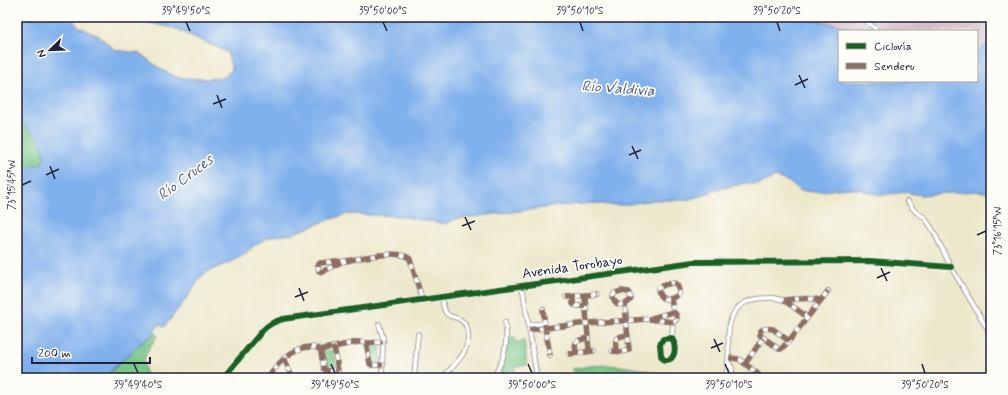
<svg xmlns="http://www.w3.org/2000/svg" width="1008" height="395" font-family="Mynerve,sans-serif">
  <style>
    .industrial { fill: #d2bec4 }
    .green { fill: #79c889; stroke: #4e7562 }
    .water { fill: #81b1ec; stroke: #526a94 }
    .lines { fill: none; stroke-linecap: round; stroke-linejoin: round }
    .minor-casing { stroke: #888584; stroke-width: 5.5 }
    .minor { stroke: #fff; stroke-width: 4 }
    .quiet { stroke: #8d6e63; stroke-width: 5; stroke-dasharray: 10 5; stroke-linecap: butt }
    .cycleway-casing { stroke: #fdfcf7; stroke-width: 8 }
    .cycleway { stroke: #1b5e20; stroke-width: 6 }
    .ticks { fill: none; stroke: #22223b; stroke-width: 1.5 }
    .labels { text-anchor: middle; stroke-width: 3.5; stroke-linejoin: round; paint-order: stroke }
    .street-label { font-size: 14px; fill: #22223b; stroke: #fdfcf7 }
    .water-label { font-size: 15px; font-style: italic; fill: #485b82; stroke: #fdfcf7 }
    .neatline { fill: none; stroke: #22223b; stroke-width: 1.5 }
    .ticks-label { font-size: 10px; text-anchor: middle; fill: #22223b }
  </style>
  <rect width="100%" height="100%" fill="#fdfcf7"/>
  <filter id="ink" filterUnits="userSpaceOnUse"><feTurbulence type="fractalNoise" baseFrequency=".025" numOctaves="2"/><feDisplacementMap in="SourceGraphic" scale="8" xChannelSelector="R" yChannelSelector="G"/><feConvolveMatrix kernelMatrix="1 2 1 2 8 2 1 2 1" color-interpolation-filters="sRGB"/></filter>
  <filter id="wash" filterUnits="userSpaceOnUse"><feTurbulence type="fractalNoise" baseFrequency=".012" numOctaves="4" result="noise"/><feDisplacementMap in="SourceGraphic" scale="16" xChannelSelector="R" yChannelSelector="G"/><feGaussianBlur stdDeviation="0.9" result="paint"/><feColorMatrix in="noise" values="0 0 0 0 0 0 0 0 0 0 0 0 0 0 0 0 0 1.4 0 .05"/><feComposite in="paint" operator="in"/></filter>
  <g filter="url(#wash)">
    <rect width="100%" height="100%" fill="#ede8cc"/>
    <path class="industrial" d="M807 17H991V31L988 44 977 52V31H857L844 26 808 19Z"/>
    <path class="green" d="M17 120 45 140 50 178 38 195 17 223Z
      M154 331 157 335C154 343 144 352 144 362 144 367 146 373 146 378H104L139 345 152 335Z
      M514 337 516 342 524 341 527 365 515 367 517 378H495C504 366 507 353 509 338Z
      M380 345 381 362 372 363 369 346Z
      M331 350 334 352 336 366 335 367 327 368 326 367 322 353 323 352Z
      M605 365C628 366 650 370 671 378H567L574 376 572 369 590 366Z"/>
    <path class="water" d="M17 17H70L79 27 99 36 115 50 139 53 162 70 179 78 207 79 225 77 232 69 227 52 174 28 121 17H804L808 19 844 26 857 31H839V81H977V52L988 44 991 31V193L977 191 921 195 904 192 882 195 870 193 861 189 846 188 813 192 799 190 789 182 776 177 757 185 746 183 717 189 702 196 684 200H653L623 205H610L593 203 558 206 455 219 446 224 400 216 347 214 328 220 292 234 276 236 267 238 255 245 241 257 207 272 201 276 189 295 164 327 159 324 152 335 139 345 103 378H17V161C22 162 28 167 33 166 36 166 40 163 43 162 47 142 32 131 17 121Z"/>
  </g>
  <g filter="url(#ink)">
    <g class="lines">
      <defs>
        <path id="minor" d="M861 17 878 31
          M907 201 915 211 925 218 933 230 951 267 991 335
          M341 262 322 272 319 271 318 265 320 263 336 261 341 262C355 259 401 248 410 259L422 299
          M674 283C679 285 679 290 679 294 671 301 659 302 658 289 663 284 668 284 674 283Z
          M522 285 537 378
          M621 291 629 292 631 299C625 308 613 306 613 295L615 293Z
          M585 296 589 351
          M566 297 597 294
          M573 297V304L576 306H585
          M784 300 807 317
          M543 309 545 327 550 355
          M652 318 673 312
          M379 324 383 338 382 378
          M528 325 545 323
          M529 330 587 323 649 319 673 322 677 319C677 316 676 313 673 312L671 298
          M672 338C676 345 677 362 664 360L661 356 660 344 663 339Z
          M672 338 673 322
          M789 341 773 329C768 328 762 328 760 332V335L779 349H781L789 341 828 291
          M368 343 367 347 370 364 372 365H383
          M332 347 335 351 339 378
          M322 351 324 349 358 342 368 343 383 342
          M322 351 321 353 324 369 327 371 338 370
          M612 351 621 352 629 350 625 304
          M616 351C615 338 614 337 628 335
          M577 353C572 341 578 340 588 338
          M569 354 594 351
          M284 358 293 378
          M729 358 739 359 758 374 759 378
          M729 363 732 368V378
          M745 364 763 338
          M223 378 263 330C269 324 275 321 283 319L693 262 870 261 951 267
          M268 378C278 363 291 348 310 347 315 347 318 348 322 351
          M414 378 418 334
          M440 378 443 377C454 365 469 353 468 335 468 329 466 324 462 321 458 317 454 318 450 316 443 313 443 303 442 296
          M493 378C504 360 509 343 505 322
          M725 378C731 361 727 346 729 329 731 306 747 298 768 298 773 297 778 299 783 300 786 300 789 299 792 299 802 298 811 298 820 300"/>
      </defs>
      <use href="#minor" class="minor-casing"/>
      <use href="#minor" class="minor"/>
      <path class="quiet" d="M341 262 322 272 319 271 318 265 320 263 336 261 341 262C355 259 401 248 410 259L419 289
        M674 283C679 285 679 290 679 294 671 301 659 302 658 289 663 284 668 284 674 283Z
        M621 291 629 292 631 299C625 308 613 306 613 295L615 293Z
        M585 296 589 351
        M566 297 597 294
        M573 297V304L576 306H585
        M784 300 812 298 820 300
        M784 300 807 317
        M543 309 545 327 550 355
        M651 318 673 312
        M529 330 587 323 649 319 673 322 677 319C677 316 676 313 673 312L671 298
        M789 341 773 329C768 328 762 328 760 332V335L779 349H781L789 341 828 291
        M368 343 367 347 370 364 372 365H383
        M332 347 335 351 339 378
        M322 351 324 349 358 342 368 343 383 342
        M322 351 321 353 324 369 327 371 338 370
        M612 351 621 352 629 350 625 304
        M616 351C615 338 614 337 628 335
        M577 353C572 341 578 340 588 338
        M569 354 594 351
        M284 358 293 378
        M729 358 739 359 758 374 759 378
        M745 364 763 338
        M268 378C278 363 291 348 310 347 315 347 318 348 322 351"/>
      <defs>
        <path id="cycleway" d="M672 338C676 345 677 362 664 360L661 356 660 344 663 339Z
          M223 378 263 330C269 324 275 321 283 319L693 262 870 261 951 267"/>
      </defs>
      <use href="#cycleway" class="cycleway-casing"/>
      <use href="#cycleway" class="cycleway"/>
    </g>
  </g>
  <path class="ticks" d="M186 22 190 31M383 22 387 31M580 22 583 31M777 22 780 31M799 75 805 88M795 85 808 79M217 95 222 108M213 104 226 99M632 146 638 159M629 155 641 150M50 166 55 179M46 175 59 169M22 185 31 181M465 217 471 230M462 226 475 221M977 235 986 231M881 268 887 281M877 278 890 272M299 288 304 301M295 297 308 292M714 339 720 352M711 348 723 343M134 364 138 373M331 364 335 373M528 364 532 373M725 364 729 373M922 364 925 373"/>
  <g class="labels">
    <g class="street-label">
      <text transform="translate(572 266) rotate(-8)" y="5">Avenida Torobayo</text>
    </g>
    <g class="water-label">
      <text transform="translate(618 88) rotate(4)" y="5">Río Valdivia</text>
      <text transform="translate(185 177) rotate(-37)" y="5">Río Cruces</text>
    </g>
  </g>
  <rect width="1008" height="395" fill="none" stroke="#fdfcf7" stroke-width="44"/>
  <rect x="838" y="30" width="140" height="52" fill="#fdfcf7" stroke="#a5a5ac"/>
  <rect x="846" y="43" width="20" height="6" fill="#1b5e20" stroke="#a5a5ac"/>
  <text x="874" y="50" font-size="12" fill="#22223b">Ciclovía</text>
  <rect x="846" y="63" width="20" height="6" fill="#8d6e63" stroke="#a5a5ac"/>
  <text x="874" y="70" font-size="12" fill="#22223b">Sendero</text>
  <g transform="translate(50 50) rotate(247)" stroke="#fdfcf7" stroke-width="3" paint-order="stroke">
  <path d="M0-3L7 15L0 10L-7 15Z" fill="#22223b"/>
  <text y="-6" font-size="11" font-weight="bold" text-anchor="middle" fill="#22223b">N</text>
  </g>
  <path d="M32 357v6h118v-6" fill="none" stroke="#22223b" stroke-width="2"/>
  <text x="38" y="357" font-size="12" fill="#22223b" stroke="#fdfcf7" stroke-width="3" paint-order="stroke">200 m</text>
  <rect x="22" y="22" width="964" height="351" class="neatline"/>
  <g class="ticks-label">
    <text x="186" y="14">39°49'50"S</text>
    <text x="383" y="14">39°50'00"S</text>
    <text x="580" y="14">39°50'10"S</text>
    <text x="777" y="14">39°50'20"S</text>
    <text transform="translate(11 185) rotate(-90)" y="4">73°15'45"W</text>
    <text transform="translate(997 231) rotate(-90)" y="4">73°16'15"W</text>
    <text x="138" y="388">39°49'40"S</text>
    <text x="335" y="388">39°49'50"S</text>
    <text x="532" y="388">39°50'00"S</text>
    <text x="729" y="388">39°50'10"S</text>
    <text x="925" y="388">39°50'20"S</text>
  </g>
</svg>
